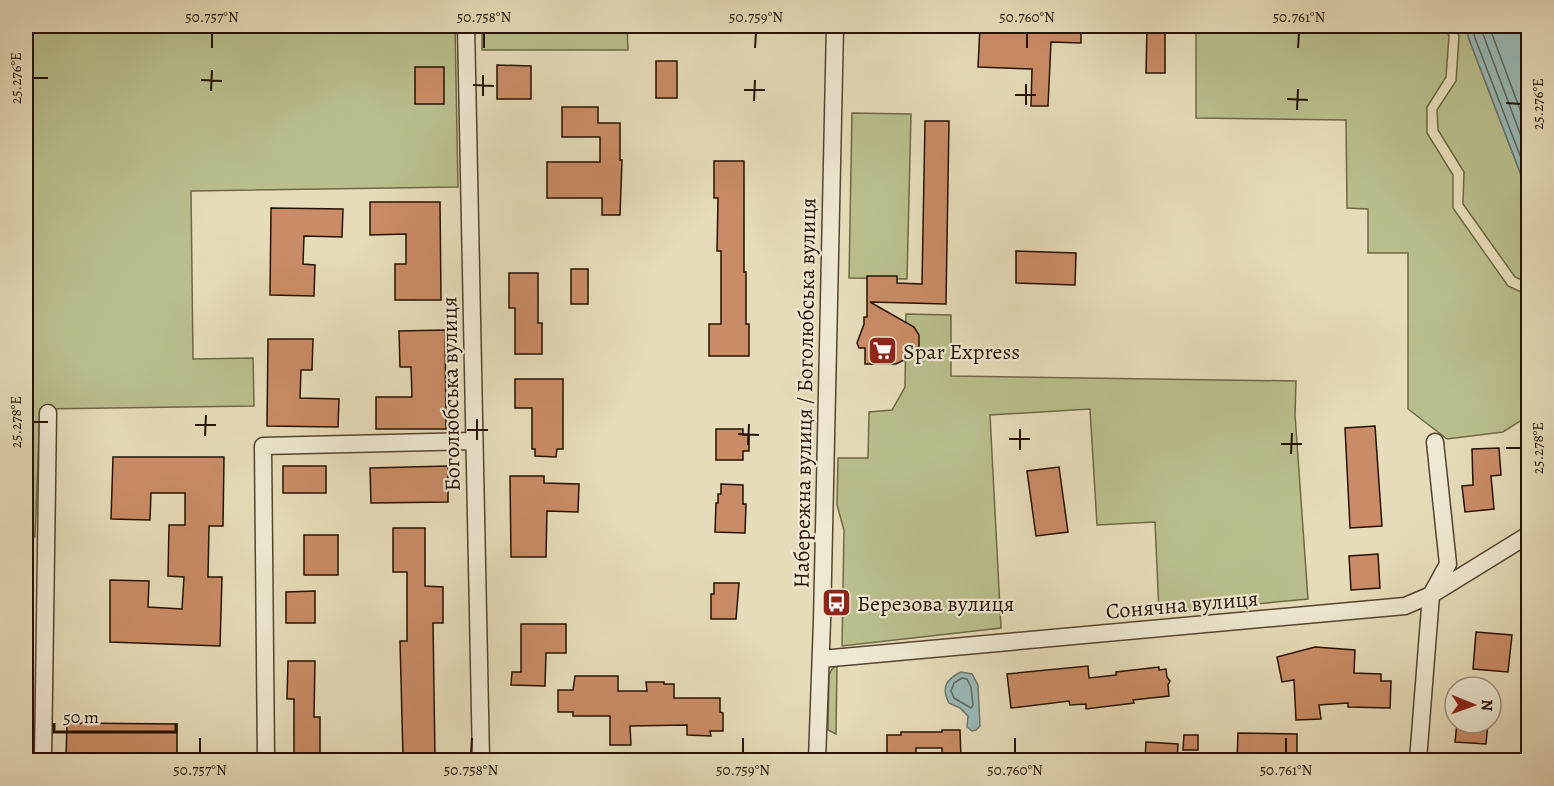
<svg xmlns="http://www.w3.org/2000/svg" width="1554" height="786" font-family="Alegreya,serif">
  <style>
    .green { fill: #b9bf8c; stroke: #6f6846; stroke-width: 1.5 }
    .water { fill: #99bab8; stroke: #6b776f; stroke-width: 1.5 }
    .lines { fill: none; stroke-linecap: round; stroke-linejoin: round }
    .shore { stroke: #5f665c; stroke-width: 1.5 }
    .building { fill: #ca8c66; stroke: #251201; stroke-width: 1.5 }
    .minor-casing { stroke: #55442f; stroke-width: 19 }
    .minor { stroke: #efe8d2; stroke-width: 16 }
    .ticks { fill: none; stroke: #251201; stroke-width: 2 }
    .labels { text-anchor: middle; stroke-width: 4.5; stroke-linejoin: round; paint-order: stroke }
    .poi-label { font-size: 22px; fill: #251201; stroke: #efe8d2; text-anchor: start }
    .street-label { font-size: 22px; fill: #251201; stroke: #efe8d2 }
    .neatline { fill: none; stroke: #251201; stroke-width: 2 }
    .ticks-label { font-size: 15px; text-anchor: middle; fill: #251201 }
  </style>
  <rect width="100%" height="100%" fill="#e6dcb9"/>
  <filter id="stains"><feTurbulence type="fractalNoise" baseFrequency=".00333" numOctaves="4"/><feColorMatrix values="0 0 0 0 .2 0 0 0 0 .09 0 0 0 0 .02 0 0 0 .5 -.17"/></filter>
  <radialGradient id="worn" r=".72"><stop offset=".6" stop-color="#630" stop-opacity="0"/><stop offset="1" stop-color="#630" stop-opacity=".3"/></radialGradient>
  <path class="green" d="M26 26H455L458 187 191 191 193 359 253 358 254 406 40 409 35 537H26Z
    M482 26H627L628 50H482Z
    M1196 26H1444L1449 36 1446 77 1427 107V133L1453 175V208L1508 286 1528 295V416L1503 432 1447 439 1408 409V253H1368V209L1347 208 1346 120 1196 118Z
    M1454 26H1466L1469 39 1528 193V283L1515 277 1463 204 1464 172 1438 130 1437 110 1456 81 1459 36Z
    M852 113 911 114 907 279 849 278Z
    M906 314 951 315V376L1296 381 1295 415 1308 599 1159 613 1155 522 1097 525 1090 409 990 415 1001 628 842 646 844 530 837 505 838 458H868L869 412 892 410 905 387Z
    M837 665 836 734 828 730 829 675 832 669Z"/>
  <path class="water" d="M1466 26H1528V193L1469 39Z
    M961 672 972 674 978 685 980 726 976 730 972 731 967 727 968 716 960 708 949 703C941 688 946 679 961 672Z"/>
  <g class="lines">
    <path class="shore" d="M1472 26 1475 38 1528 176
      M1480 26 1528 155
      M1489 26 1528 131
      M962 678 967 679 971 687 973 705 971 708 954 698 951 691 954 683Z"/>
  </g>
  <path class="building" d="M980 26H1081V43L1051 42 1048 106H1031L1032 69 978 67Z
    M1147 26H1165V73H1146Z
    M656 61H677V98H656Z
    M497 65 531 66V99H497Z
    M415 67H444V104H415Z
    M562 107H598V123H620V160H622L620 215H602V198H547V162H600V137H562Z
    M925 121H949L946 304 870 302 914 327 919 335V346L914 355 896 364H865V348H859L857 343 864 324V317H867V276H897V283L922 284Z
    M714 161H744V272H746V324H749V356H709V324H721V251H717L718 198H714Z
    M370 202H440L441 300H395V264H406V234L370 235Z
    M271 208 343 209 342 237 304 236 303 264 315 265 314 296 270 295Z
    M1016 251 1076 253 1075 285 1016 283Z
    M571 269H588V304H571Z
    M509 273H538V323H542V354H515V308H509Z
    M445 330 446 429H376V397H412L411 367H400L399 331Z
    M268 339H313L312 370H301L300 398 339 399 338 427 267 426Z
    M515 379H563V449H557L556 457 535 456V449H532V408H515Z
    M1375 426 1382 526 1350 528 1345 428Z
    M716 429H743V435H749V451H743V460H716Z
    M1499 448 1501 475 1491 476 1494 509 1465 512 1462 486 1473 485 1472 449Z
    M113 457H224L223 526H209L208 577H222L220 646 110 642V580L149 581 148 607 182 609 184 577 168 576 169 525H185V493H151L150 520 111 519Z
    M283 466H326V493H283Z
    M448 466V502L371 503 370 468Z
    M1059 467 1068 532 1036 536 1027 471Z
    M510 476H544V483L579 484 578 512 547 511 546 557H511Z
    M721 484 743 485V504H746L745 533 715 532 716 503H718V494H721Z
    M393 528H425V586L443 587V623H433L435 757H403L400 641H407V572H393Z
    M304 535H338V575H304Z
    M1378 554 1380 588 1351 590 1349 556Z
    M714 583H739L736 619H711V594H714Z
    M315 591V623H286V592Z
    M521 624H566V653H546L545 686 511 685 512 672H521Z
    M1476 632 1512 635 1508 672 1473 669Z
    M1315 647 1355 650 1354 673 1381 674V681H1391L1390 708 1348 707V703L1319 705 1321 719 1296 720 1294 680 1282 682 1277 657Z
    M288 661H315L314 717H320V754H294V699H287Z
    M1088 666 1089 678 1116 675V672L1159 667V670L1166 669 1167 677 1170 681 1168 685 1169 696 1133 700 1134 703 1086 709V704L1070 705 1069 701 1011 708 1007 674Z
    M575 676H618V691H647L646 682H664V684H674V698H720V712L723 713V731H710L711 736 687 735V725L630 726 631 745H610V716H573V712H558V690H573Z
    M67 723 177 724V758H66Z
    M1457 723H1488L1486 744 1455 742Z
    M942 730H960L961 760H942V748H916V760H887V735H901V732H942Z
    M1238 733 1297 734V754L1268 753V760H1237Z
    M1184 735H1198V750H1183Z
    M1146 742 1178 744 1177 760 1145 759Z"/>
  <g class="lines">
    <defs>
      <path id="minor" d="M466 26 481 760
        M821 659 1405 606 1431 595 1528 535
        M43 760 48 413
        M266 760 263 446 474 441
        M817 760 822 621 835 26
        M1418 760 1431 595 1448 564 1435 442"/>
    </defs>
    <use href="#minor" class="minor-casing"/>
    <use href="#minor" class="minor"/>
  </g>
  <path class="ticks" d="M212 48V33M484 48V33M755 48 756 33M1027 48V33M1298 48 1299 33M33 78H48M201 80 222 81M473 85 494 86M744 90H765M211 91 212 70M1015 95H1036M483 96V75M1287 99 1308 100M754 101 755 80M1506 103 1521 104M1026 105V84M1297 110 1298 89M33 422H48M195 425H216M467 430H488M738 434 759 435M205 436 206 415M1009 439H1030M477 440V419M1281 444H1302M748 445 749 424M1506 448H1521M1020 450V429M1291 454 1292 433M200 753V738M471 753 472 738M743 753V738M1015 753V738M1286 753V738"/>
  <defs>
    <symbol id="supermarket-square" viewBox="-11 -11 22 22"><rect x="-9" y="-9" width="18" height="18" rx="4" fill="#8f2418" stroke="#efe8d2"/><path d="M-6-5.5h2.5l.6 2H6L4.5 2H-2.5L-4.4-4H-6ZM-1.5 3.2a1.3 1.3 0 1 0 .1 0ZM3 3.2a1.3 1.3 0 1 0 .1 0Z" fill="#fff"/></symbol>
    <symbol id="bus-square" viewBox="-11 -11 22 22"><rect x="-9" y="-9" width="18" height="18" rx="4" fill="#8f2418" stroke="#efe8d2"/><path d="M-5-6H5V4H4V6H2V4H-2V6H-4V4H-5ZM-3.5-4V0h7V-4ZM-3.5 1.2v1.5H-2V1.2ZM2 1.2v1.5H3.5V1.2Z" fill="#fff"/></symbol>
  </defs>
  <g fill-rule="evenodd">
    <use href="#supermarket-square" x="866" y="334" width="33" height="33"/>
    <use href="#bus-square" x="820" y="586" width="33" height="33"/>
  </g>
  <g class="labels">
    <g class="poi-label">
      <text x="903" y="359">Spar Express</text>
      <text x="857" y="611">Березова вулиця</text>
    </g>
    <g class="street-label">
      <text transform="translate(804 393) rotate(-89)" y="8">Набережна вулиця / Боголюбська вулиця</text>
      <text transform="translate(450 394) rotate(-91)" y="8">Боголюбська вулиця</text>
      <text transform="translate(1182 604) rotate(-5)" y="8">Сонячна вулиця</text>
    </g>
  </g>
  <rect width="1554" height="786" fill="none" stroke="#e6dcb9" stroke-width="66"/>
  <g transform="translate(1473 705) rotate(91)"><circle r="28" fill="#efe8d2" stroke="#9e927e" stroke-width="1.5"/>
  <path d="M0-4.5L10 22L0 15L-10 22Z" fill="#8f2418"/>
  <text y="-9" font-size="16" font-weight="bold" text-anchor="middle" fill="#251201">N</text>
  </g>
  <path d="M54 723v9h122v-9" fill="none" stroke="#251201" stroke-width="3"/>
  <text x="63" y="723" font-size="18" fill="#251201" stroke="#efe8d2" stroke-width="4.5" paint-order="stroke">50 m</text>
  <rect x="33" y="33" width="1488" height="720" class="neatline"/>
  <g class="ticks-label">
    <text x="212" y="22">50.757°N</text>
    <text x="484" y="22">50.758°N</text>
    <text x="756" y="22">50.759°N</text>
    <text x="1027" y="22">50.760°N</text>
    <text x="1299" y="22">50.761°N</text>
    <text transform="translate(16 78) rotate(-90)" y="5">25.276°E</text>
    <text transform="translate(1538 104) rotate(-90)" y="5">25.276°E</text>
    <text transform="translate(16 422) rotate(-90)" y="5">25.278°E</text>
    <text transform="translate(1538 448) rotate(-90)" y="5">25.278°E</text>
    <text x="200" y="775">50.757°N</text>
    <text x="471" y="775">50.758°N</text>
    <text x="743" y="775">50.759°N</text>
    <text x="1015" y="775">50.760°N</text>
    <text x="1286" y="775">50.761°N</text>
  </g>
  <rect width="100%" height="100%" filter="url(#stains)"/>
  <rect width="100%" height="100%" fill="url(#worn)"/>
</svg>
